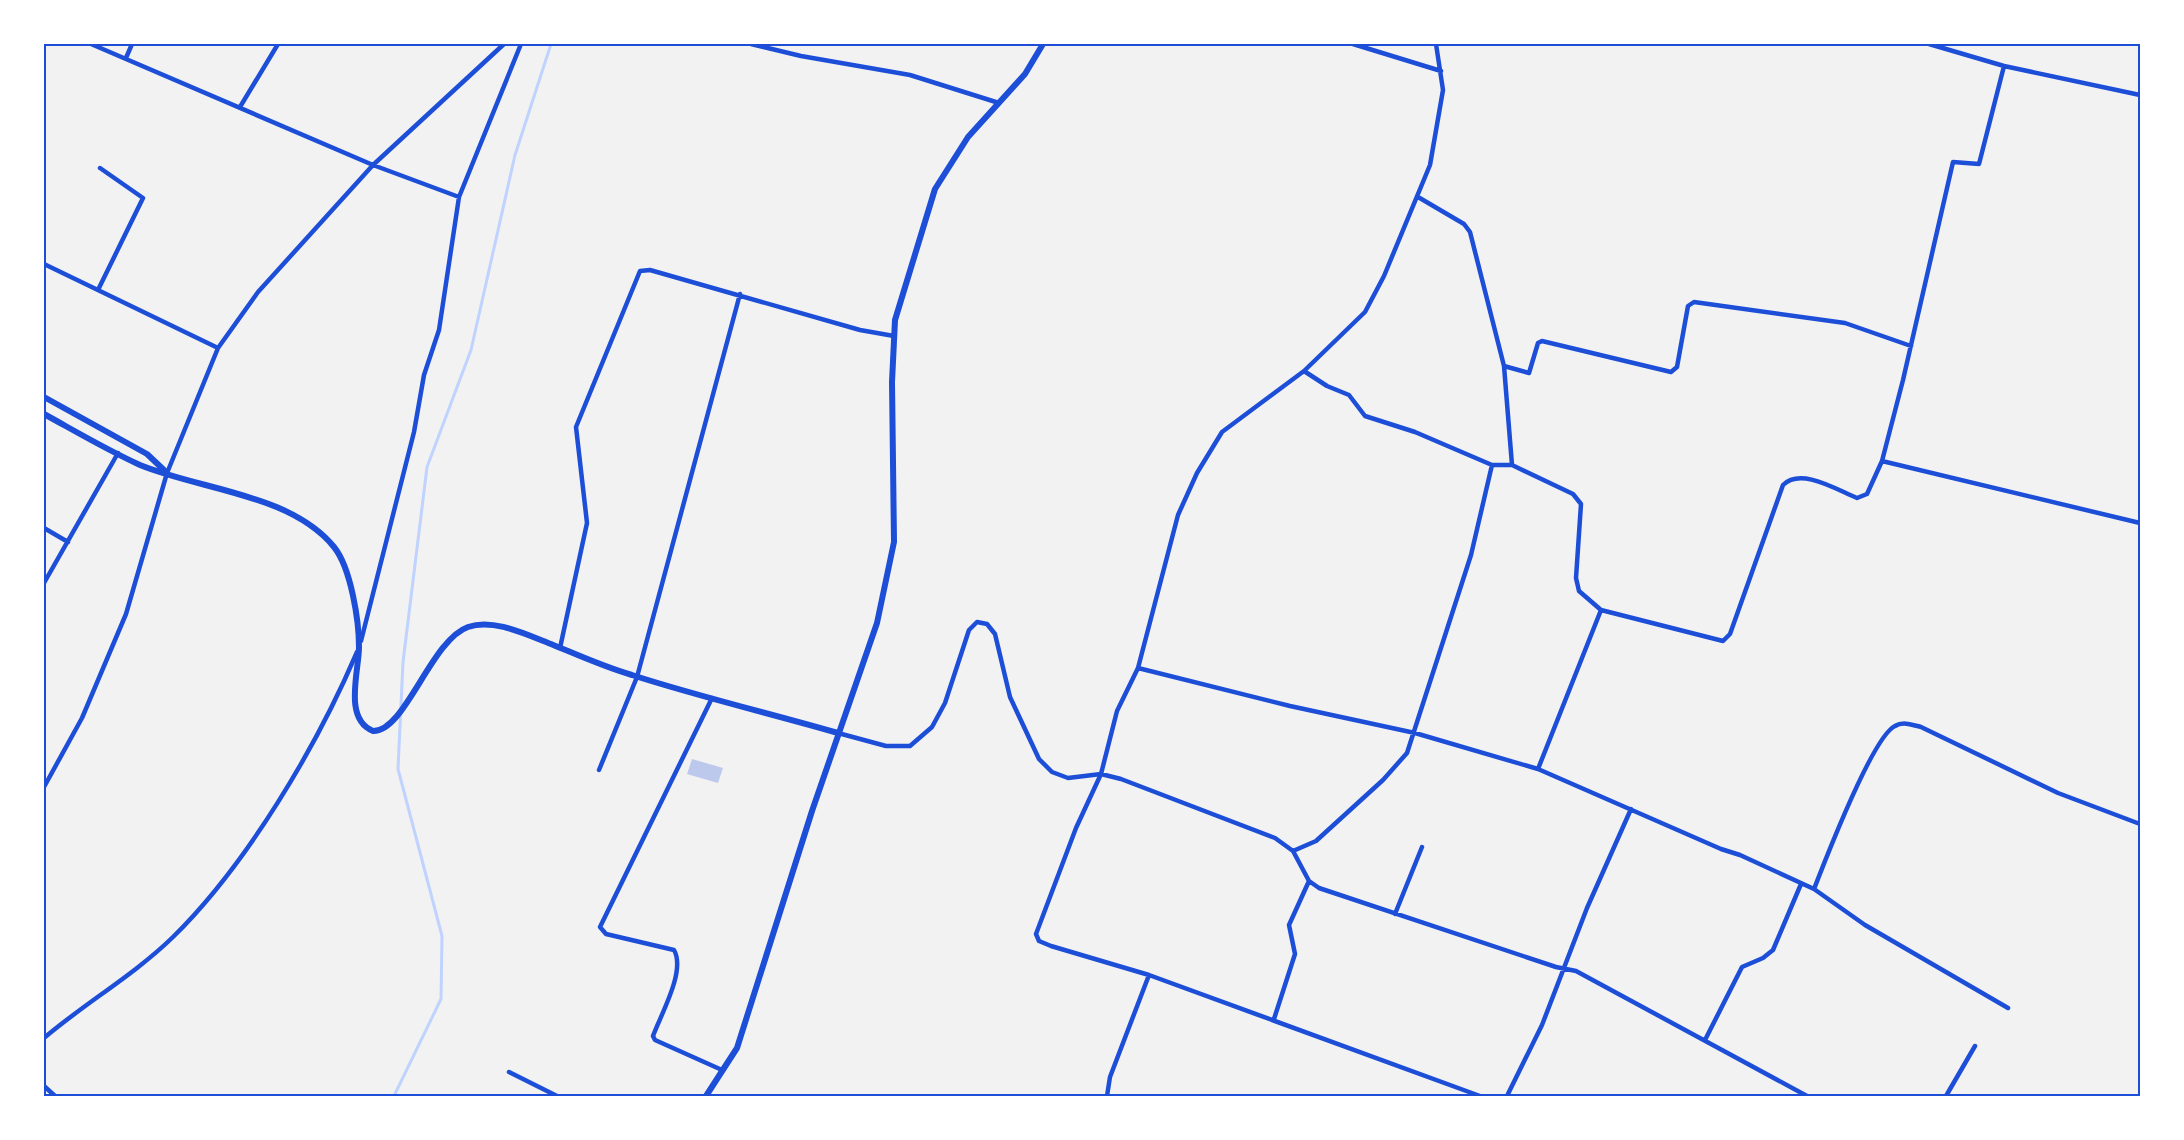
<svg xmlns="http://www.w3.org/2000/svg" width="2184" height="1140" font-family="Raleway,sans-serif">
  <style>
    .lines { fill: none; stroke-linecap: round; stroke-linejoin: round }
    .stream { stroke: #bfd3fe; stroke-width: 3 }
    .building { fill: #bdc9ec }
    .minor { stroke: #1d4ed8; stroke-width: 4.5 }
    .secondary { stroke: #1d4ed8; stroke-width: 6 }
    .neatline { fill: none; stroke: #1d4ed8; stroke-width: 2 }
  </style>
  <rect width="100%" height="100%" fill="#f2f2f2"/>
  <g class="lines">
    <path class="stream" d="M394 1096 441 999 442 936 398 769 403 662 427 467 471 350 515 155 551 44"/>
  </g>
  <path class="building" d="M692 759 723 768 718 783 687 774Z"/>
  <g class="lines">
    <path class="minor" d="M91 44 373 165 459 197
      M751 44 801 56 910 75 999 103
      M1353 44 1441 71
      M1436 44 1443 90 1430 165 1384 276 1365 312 1304 371 1222 432 1197 473 1178 515 1138 668 1117 711 1101 774 1076 828 1036 934 1039 941 1051 946 1149 975 1480 1096
      M1929 44 2004 66 2140 95
      M126 58 132 44
      M240 107 278 44
      M1418 197 1464 224 1470 232 1504 366 1512 465 1573 494 1581 504 1576 578 1579 591 1601 610 1723 641 1730 634 1783 485C1801 467 1837 490 1857 498L1867 494 1882 461 1903 380 1953 162 1979 164 2004 66
      M44 264 218 348
      M98 290 143 198 100 168
      M1504 366 1529 373 1538 343 1542 341 1671 372 1677 367 1688 306 1694 302 1845 323 1911 346
      M1304 371 1327 386 1349 395 1365 416 1415 432 1492 465
      M1882 461 2140 523
      M44 528 68 542
      M44 583 118 453
      M361 641 414 432 424 375 439 330 459 197 521 44
      M560 648 587 523 576 427 640 271 650 270 860 330 894 336
      M1138 668 1290 706 1415 733 1538 769 1721 849 1740 855 1814 889C1825 861 1872 737 1895 726 1903 721 1913 725 1921 727L2058 793 2140 824
      M712 698 600 927 606 934 674 950C686 971 661 1014 653 1036L655 1040 722 1070
      M838 733 886 746H910L932 727 945 703 969 630 977 622 987 624 995 634 1010 697 1039 759 1052 772 1068 778 1101 774 1121 779 1275 838 1293 851 1309 881 1319 888 1556 967 1576 971 1807 1096
      M1538 769 1601 610
      M599 770 637 677 740 294
      M44 787 82 718 126 614 167 473 218 348 258 292 373 165 504 44
      M1293 851 1316 841 1383 780 1407 753 1471 555 1492 465H1512
      M1814 889 1865 925 2008 1008
      M1395 914 1422 847
      M1274 1019 1295 954 1289 925 1309 881
      M44 1038C85 1003 134 975 173 937 247 864 316 748 357 652
      M1705 1040 1742 967 1763 958 1773 950 1801 884
      M509 1072 557 1096
      M44 1086 55 1096
      M1107 1096 1110 1077 1149 975
      M1507 1096 1542 1025 1587 908 1631 809
      M1946 1096 1975 1046"/>
    <path class="secondary" d="M44 397 147 454 165 471
      M44 414C75 431 107 450 140 465 201 490 291 494 334 547 351 568 359 621 359 647 359 671 343 719 373 731 405 732 431 640 468 627 494 618 527 635 551 644 578 655 604 667 632 675 700 697 769 713 838 733
      M706 1096 737 1048 812 811 877 623 894 542 892 382 895 320 935 189 968 137 1025 74 1043 44"/>
  </g>
  <rect width="2184" height="1140" fill="none" stroke="#ffffff" stroke-width="90"/>
  <rect x="45" y="45" width="2094" height="1050" class="neatline"/>
</svg>
